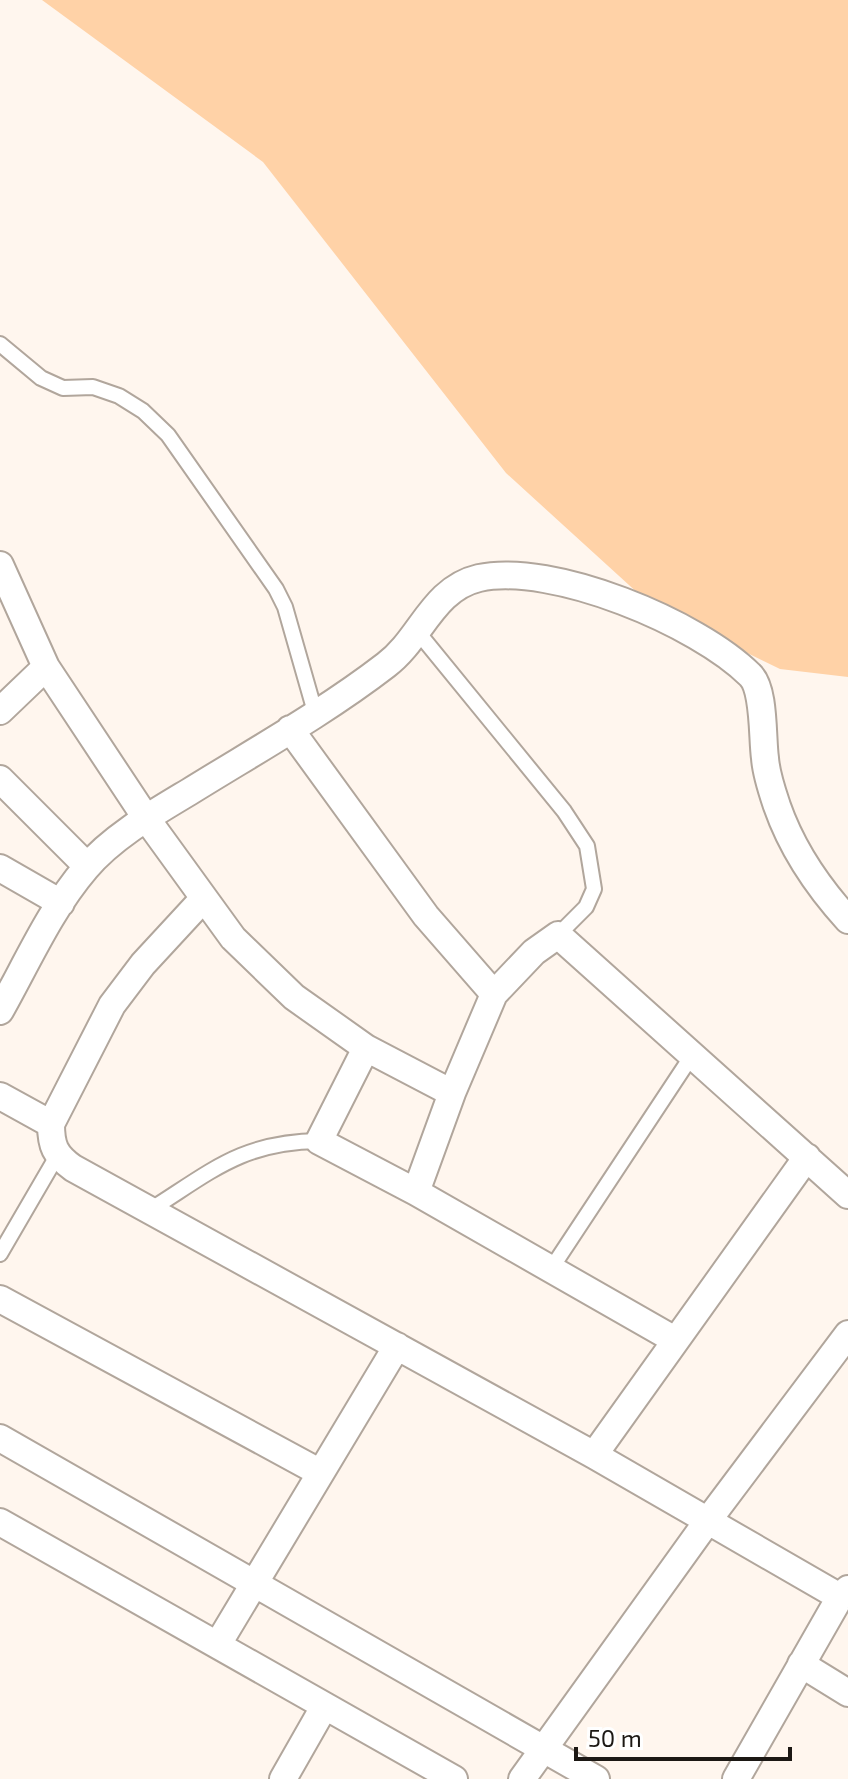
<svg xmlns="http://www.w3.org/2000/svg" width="848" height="1779" font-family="'Exo 2',sans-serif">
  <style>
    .green { fill: #ffd2a7 }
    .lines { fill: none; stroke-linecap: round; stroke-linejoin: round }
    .service-casing { stroke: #b1a69c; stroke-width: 18 }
    .minor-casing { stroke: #b1a69c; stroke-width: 30 }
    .service { stroke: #fff; stroke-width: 14 }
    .minor { stroke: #fff; stroke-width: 26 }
  </style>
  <rect width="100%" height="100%" fill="#fff6ee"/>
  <path class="green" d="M42 0H848V677L780 669 652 606 506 473 263 162Z"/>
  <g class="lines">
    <defs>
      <path id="service" d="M0 344 41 378 63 388 93 387 119 396 143 411 168 435 276 589 285 607 315 712
        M417 631 564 811 587 846 594 889 586 907 558 935
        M150 1210C212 1171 242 1142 319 1141
        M0 1254 57 1156
        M551 1269 691 1057"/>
      <path id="minor" d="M0 565 46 667 146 818 233 938 294 997 366 1048 452 1093
        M0 711 46 667
        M290 729 426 916 494 994 452 1093 416 1192
        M0 779 87 866
        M0 868 61 903
        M494 994 534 952 558 935 848 1195
        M0 1011C27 963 50 910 86 868 112 837 154 813 189 792 255 751 325 712 386 665 421 639 432 589 479 578 552 562 698 623 750 675 765 689 762 738 765 758 766 774 772 791 777 806 792 849 818 887 848 920
        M366 1048 319 1141 416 1192 675 1340
        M0 1096 51 1124C51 1146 55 1155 73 1168L594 1455 840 1597
        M51 1124 112 1005 143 964 204 898
        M0 1299 319 1472
        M0 1438 596 1779
        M594 1455 807 1157
        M0 1522 454 1779
        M218 1644 397 1346
        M801 1664 848 1693
        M283 1779 324 1707
        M522 1779 709 1519 848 1334
        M736 1779 840 1597 848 1589"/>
    </defs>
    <use href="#service" class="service-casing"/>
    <use href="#minor" class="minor-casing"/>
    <use href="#service" class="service"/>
    <use href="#minor" class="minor"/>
  </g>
  <path d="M576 1747v12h214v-12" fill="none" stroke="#1c1814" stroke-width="4"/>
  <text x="588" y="1747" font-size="24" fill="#1c1814" stroke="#ffffff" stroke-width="6" paint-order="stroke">50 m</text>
</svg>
